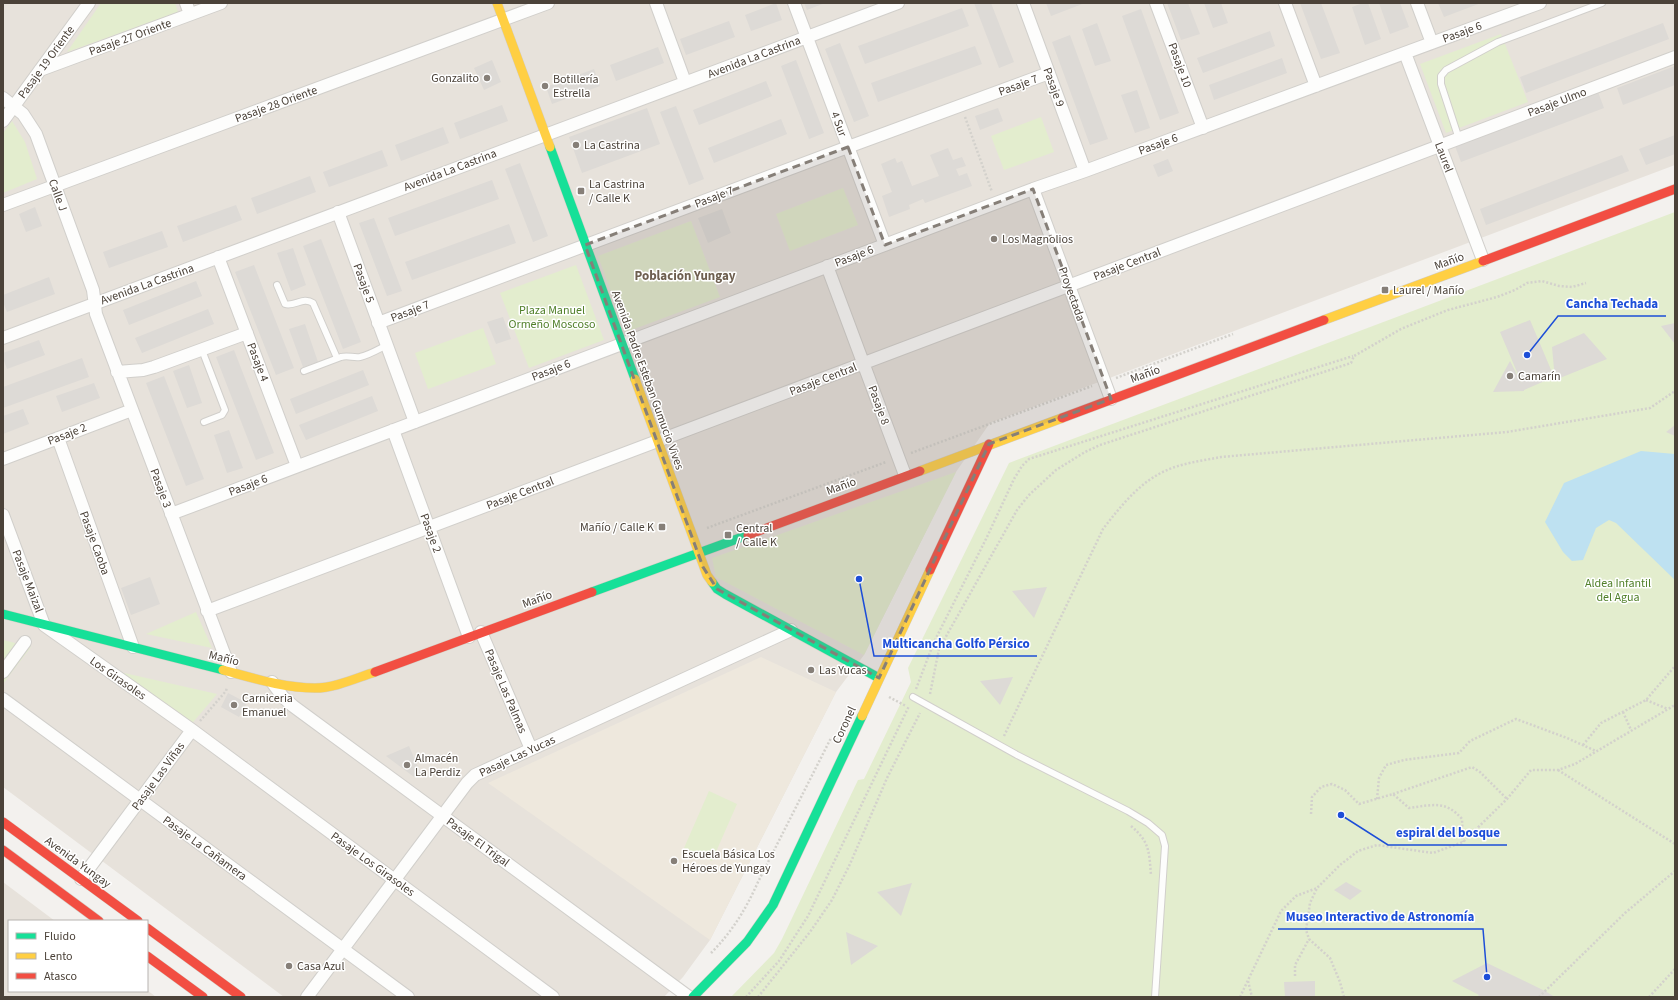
<svg xmlns="http://www.w3.org/2000/svg" width="1678" height="1000" font-family="'Source Sans 3',sans-serif">
  <style>
    .residential { fill: #e7e2db }
    .education { fill: #eee8dd }
    .green { fill: #e3edce }
    .water { fill: #bee1f1 }
    .building { fill: #dddad6 }
    .lines { fill: none; stroke-linecap: round; stroke-linejoin: round }
    .lane-casing { stroke: #d1cfcb; stroke-width: 8 }
    .street-casing { stroke: #d1cfcb; stroke-width: 14 }
    .fast-casing { stroke: #d3cec5; stroke-width: 10 }
    .slow-casing { stroke: #d3cec5; stroke-width: 10 }
    .jam-casing { stroke: #d3cec5; stroke-width: 10 }
    .path { stroke: #d3d1cc; stroke-width: 2.5; stroke-dasharray: 2 2; stroke-linecap: butt }
    .lane { stroke: #fdfdfc; stroke-width: 6 }
    .street { stroke: #fdfdfc; stroke-width: 12 }
    .fast { stroke: #16e098; stroke-width: 9 }
    .slow { stroke: #ffcf43; stroke-width: 9 }
    .jam { stroke: #f24e42; stroke-width: 9 }
    .marked { fill: #867f78; fill-opacity: 0.2; stroke: #867f78; stroke-width: 3; stroke-dasharray: 8 5; stroke-linejoin: round }
    .poi-dot { fill: #867f78; stroke: #fff; stroke-width: 1.5 }
    .labels { text-anchor: middle; stroke-width: 3; stroke-linejoin: round; paint-order: stroke }
    .street-label { font-size: 12px; fill: #4b4239; stroke: #fff }
    .poi-label { font-size: 12px; fill: #4b4239; stroke: #fff; text-anchor: start }
    .park-label { font-size: 12px; fill: #507f29; stroke: #fff }
    .neighbourhood-label { font-size: 13px; font-weight: bold; fill: #6e5f50; stroke: #fff }
    .leader { fill: none; stroke: #1d4ed8; stroke-width: 1.5 }
    .callout-dot { fill: #1d4ed8; stroke: #fff; stroke-width: 1.5 }
    .callout-label { font-size: 13px; text-anchor: middle; font-weight: bold; fill: #1d4ed8; stroke: #fff; stroke-width: 3; stroke-linejoin: round; paint-order: stroke }
  </style>
  <rect width="100%" height="100%" fill="#f3f1ee"/>
  <path class="residential" d="M3 3H1675V165L990 423 956 472 864 655 836 692 710 940 683 977 664 997H284L3 787Z
    M3 882 55 921H9V991L147 990 156 997H3Z"/>
  <path class="education" d="M761 657 836 692 710 940 488 783Z"/>
  <path class="green" d="M101 3H175L178 12 67 52Z
    M1501 34 1528 102 1446 133 1420 64Z
    M1041 117 1054 152 1004 170 991 136Z
    M12 121 25 142 37 179 3 193V133Z
    M843 188 858 225 790 251 776 214Z
    M1675 212V997H731L774 953 782 939 858 780 864 779 911 682 908 668 1009 463Z
    M691 221 720 297 626 332 598 256Z
    M576 265 604 340 529 368 500 293Z
    M483 328 496 364 428 389 415 353Z
    M956 472 864 655 716 577 712 558Z
    M196 612 212 648 146 634Z
    M3 640 31 647 3 684Z
    M111 670 217 694 189 727Z
    M709 791 737 804 712 861 684 848Z"/>
  <path class="water" d="M1641 451 1675 454V580L1616 523 1609 520 1596 528 1583 560 1572 561 1563 552 1545 522 1564 483Z"/>
  <path class="building" d="M776 3 782 20 751 31 745 15Z
    M804 3H825L807 10Z
    M974 3H991L1014 62 999 68Z
    M1046 3H1085L1051 16Z
    M1167 3H1188L1200 34 1181 40Z
    M1204 3H1221L1228 23 1213 28Z
    M1300 3H1321L1340 53 1321 59Z
    M1363 3H1368L1381 39 1365 45 1352 7Z
    M1379 3H1400L1409 27 1390 34Z
    M1438 3H1481L1444 17Z
    M962 8 969 26 865 64 858 46Z
    M1141 9 1179 113 1160 120 1122 16Z
    M729 21 735 37 686 55 680 39Z
    M1097 23 1111 61 1095 66 1082 29Z
    M1663 23 1669 39 1526 93 1520 77Z
    M1270 31 1275 46 1203 73 1197 58Z
    M1070 35 1108 139 1090 145 1052 42Z
    M840 43 869 116 854 122 825 49Z
    M975 46 982 64 878 102 871 83Z
    M658 47 664 63 616 81 610 65Z
    M1282 58 1287 73 1214 100 1209 85Z
    M492 60 501 82 484 90 474 68Z
    M796 60 824 133 809 139 781 66Z
    M1675 66V85L1623 105 1617 88Z
    M594 69 600 86 552 104 546 87Z
    M766 81 772 96 699 125 693 110Z
    M1137 90 1150 128 1135 133 1121 95Z
    M1598 92 1604 108 1461 162 1455 146Z
    M502 105 508 121 460 139 454 123Z
    M676 106 704 179 689 185 660 112Z
    M647 108 660 144 582 173 569 137Z
    M998 108 1003 121 980 130 975 116Z
    M781 119 787 134 714 163 708 148Z
    M443 127 449 143 401 161 395 145Z
    M1675 135V154L1646 165 1639 149Z
    M948 148 953 160 962 157 966 166 956 169 959 176 967 173 972 186 925 203 923 199 909 205 910 209 889 217 882 196 892 192 881 164 895 158 897 163 902 161 912 186 939 176 930 155Z
    M382 150 388 166 329 187 323 172Z
    M1622 155 1629 171 1486 225 1480 209Z
    M1168 159 1173 171 1158 177 1153 165Z
    M520 163 548 236 533 242 505 169Z
    M310 176 316 192 257 214 251 198Z
    M492 180 499 199 395 236 388 218Z
    M236 205 242 220 183 242 177 226Z
    M35 207 42 226 26 232 19 214Z
    M722 209 731 233 708 243 698 218Z
    M374 218 402 291 387 296 359 223Z
    M509 224 516 243 412 280 405 262Z
    M162 231 168 247 109 268 103 252Z
    M321 239 361 342 343 349 303 246Z
    M293 248 306 285 291 291 277 253Z
    M254 265 294 368 276 375 235 272Z
    M49 277 55 294 7 312 3 302V295Z
    M196 281 202 296 129 325 123 310Z
    M208 309 214 324 142 353 135 338Z
    M503 317 511 339 496 344 487 322Z
    M1530 320 1554 377 1524 390V391L1493 392 1510 361 1522 384 1500 332Z
    M1675 323V344L1661 326Z
    M305 324 318 362 303 367 289 329Z
    M1584 333 1607 359 1555 380 1552 347Z
    M39 340 45 355 7 369 3 358V353Z
    M234 350 274 453 256 460 216 357Z
    M82 358 89 377 3 408V387Z
    M189 365 202 403 187 408 173 371Z
    M363 370 369 385 296 414 290 399Z
    M164 376 204 479 186 486 146 383Z
    M94 383 100 398 62 412 56 396Z
    M372 396 378 411 306 440 299 425Z
    M23 409 29 424 3 434V416Z
    M1675 425V436L1666 432Z
    M229 430 243 468 227 473 214 435Z
    M150 577 160 604 131 615 121 588Z
    M1047 587 1034 618 1012 591Z
    M1013 677 1000 705 980 681Z
    M228 693 247 703 239 717 221 707Z
    M409 746 421 774 414 777 386 756Z
    M1346 882 1362 891 1350 900 1334 890Z
    M912 883 901 916 877 892Z
    M846 932 878 946 851 965Z
    M1487 963 1545 991 1555 997H1477L1479 995 1452 981Z
    M1315 981V997H1285L1284 982Z"/>
  <g class="lines">
    <defs>
      <path id="lane" d="M1459 139 1441 84V76L1446 70 1498 42 1602 3
        M277 285 285 304C295 307 303 296 313 303L337 358
        M202 350 225 410 222 415 204 422
        M304 371 341 357C348 355 353 358 360 357 369 355 379 349 387 345
        M913 697 1017 755 1128 811 1148 823 1162 835 1165 846 1155 997"/>
      <path id="street" d="M186 3 190 14
        M656 3 685 82
        M794 3 885 245
        M1023 3 1085 171
        M1156 3 1203 128
        M1285 3 1316 86
        M1417 3 1432 43
        M1405 53 1483 260
        M40 70 221 3
        M3 98 23 114 36 134 93 290 96 314 231 672
        M3 121 89 3
        M1033 189 1111 399
        M3 205 548 3
        M338 212 415 422
        M218 257 297 466
        M827 266 905 475
        M378 323 848 147 1049 73
        M3 338 898 3
        M117 372 143 370 154 367 247 333
        M393 430 469 637
        M58 438 133 647
        M3 459 132 410
        M171 514 1033 189 1085 171 1540 3
        M3 515 44 625 192 730 553 997
        M207 611 1675 57
        M481 632 531 749
        M3 672 25 642
        M272 682 283 697 293 706 689 997
        M3 699 408 997
        M81 879 192 730
        M307 997 467 783 475 775 791 630"/>
      <path id="fast" d="M550 147 635 379
        M712 582 717 589 725 594 879 678
        M592 592 748 535
        M3 614 223 670
        M693 997 747 942 773 905 862 716"/>
      <path id="slow" d="M497 3 550 147
        M1324 320 1483 261
        M635 379 707 575 712 582
        M920 471 1062 418
        M223 670C253 678 284 688 315 688 335 688 356 678 375 672
        M862 716 930 570"/>
      <path id="jam" d="M1483 261 1675 189
        M1062 418 1324 320
        M748 535 920 471
        M930 570 989 444
        M375 672 592 592
        M3 822 138 921
        M3 850 99 921
        M147 928 241 997
        M147 956 203 997"/>
    </defs>
    <use href="#lane" class="lane-casing"/>
    <use href="#street" class="street-casing"/>
    <use href="#fast" class="fast-casing"/>
    <use href="#slow" class="slow-casing"/>
    <use href="#jam" class="jam-casing"/>
    <path class="path" d="M965 117 992 192
      M1116 378 1233 334
      M911 453 1092 386
      M707 528 886 462
      M916 689 934 642 987 537 1014 479 1022 466 1029 459 1353 356
      M930 694 939 649 1017 510 1029 495 1056 470 1085 452 1100 445 1351 363 1354 356 1401 329 1448 310 1497 297 1515 290 1527 283 1542 281 1559 286 1572 287 1586 283
      M889 697 906 706
      M1646 700 1668 709
      M1623 712 1631 730
      M200 721 226 691 227 687
      M1004 736 1103 529C1123 503 1144 477 1175 467 1190 462 1206 460 1221 457L1507 432 1650 408 1675 391
      M1583 745 1601 723 1646 700 1675 666
      M1558 770 1675 844
      M1393 794 1472 767 1480 772 1507 799
      M1377 799 1379 778 1386 765 1404 760 1459 753 1470 741 1516 719 1567 738 1596 751
      M1311 814 1312 797 1321 787 1332 784 1345 790 1359 804 1393 794 1409 808C1432 805 1446 800 1462 819L1463 842
      M1131 826C1150 842 1149 852 1151 875
      M711 953C732 932 746 909 758 882L831 738
      M1295 976V965L1309 939
      M1248 981 1252 997
      M746 997 779 961 808 916 909 706
      M758 997 810 932 832 900 850 864 887 778 920 713
      M1240 997 1281 911 1296 896 1317 888
      M1344 997 1340 982 1330 958 1309 939 1306 930 1310 903 1317 888 1340 865 1358 851 1377 845 1433 853 1463 842 1507 799 1531 770H1558L1575 764 1675 705
      M1539 997 1625 913 1675 871
      M1649 997 1675 969"/>
    <use href="#lane" class="lane"/>
    <use href="#street" class="street"/>
    <use href="#fast" class="fast"/>
    <use href="#slow" class="slow"/>
    <use href="#jam" class="jam"/>
  </g>
  <path class="marked" d="M848 147 885 245 1033 189 1111 399 989 444 879 678 717 589 703 567 585 245Z"/>
  <g class="poi-dot">
    <circle cx="487" cy="78" r="4"/>
    <circle cx="545" cy="86" r="4"/>
    <circle cx="576" cy="145" r="4"/>
    <rect x="577" y="187" width="8" height="8" rx="2"/>
    <circle cx="994" cy="239" r="4"/>
    <rect x="1381" y="286" width="8" height="8" rx="2"/>
    <circle cx="1510" cy="376" r="4"/>
    <rect x="658" y="523" width="8" height="8" rx="2"/>
    <rect x="724" y="531" width="8" height="8" rx="2"/>
    <circle cx="811" cy="670" r="4"/>
    <circle cx="234" cy="705" r="4"/>
    <circle cx="407" cy="765" r="4"/>
    <circle cx="674" cy="861" r="4"/>
    <circle cx="289" cy="966" r="4"/>
  </g>
  <g class="labels">
    <g class="street-label">
      <text transform="translate(1462 32) rotate(-20)" y="4">Pasaje 6</text>
      <text transform="translate(130 37) rotate(-20)" y="4">Pasaje 27 Oriente</text>
      <text transform="translate(754 57) rotate(-21)" y="4">Avenida La Castrina</text>
      <text transform="translate(46 62) rotate(-54)" y="4">Pasaje 19 Oriente</text>
      <text transform="translate(1180 65) rotate(70)" y="4">Pasaje 10</text>
      <text transform="translate(1018 85) rotate(-20)" y="4">Pasaje 7</text>
      <text transform="translate(1054 87) rotate(70)" y="4">Pasaje 9</text>
      <text transform="translate(1557 102) rotate(-21)" y="4">Pasaje Ulmo</text>
      <text transform="translate(276 104) rotate(-20)" y="4">Pasaje 28 Oriente</text>
      <text transform="translate(839 124) rotate(69)" y="4">4 Sur</text>
      <text transform="translate(1158 144) rotate(-20)" y="4">Pasaje 6</text>
      <text transform="translate(1444 157) rotate(69)" y="4">Laurel</text>
      <text transform="translate(450 170) rotate(-21)" y="4">Avenida La Castrina</text>
      <text transform="translate(58 195) rotate(70)" y="4">Calle J</text>
      <text transform="translate(714 197) rotate(-21)" y="4">Pasaje 7</text>
      <text transform="translate(854 256) rotate(-21)" y="4">Pasaje 6</text>
      <text transform="translate(1449 261) rotate(-20)" y="4">Mañío</text>
      <text transform="translate(1127 264) rotate(-21)" y="4">Pasaje Central</text>
      <text transform="translate(364 283) rotate(70)" y="4">Pasaje 5</text>
      <text transform="translate(147 284) rotate(-20)" y="4">Avenida La Castrina</text>
      <text transform="translate(1072 294) rotate(70)" y="4">Proyectada</text>
      <text transform="translate(410 311) rotate(-21)" y="4">Pasaje 7</text>
      <text transform="translate(258 362) rotate(69)" y="4">Pasaje 4</text>
      <text transform="translate(551 370) rotate(-21)" y="4">Pasaje 6</text>
      <text transform="translate(1145 374) rotate(-20)" y="4">Mañío</text>
      <text transform="translate(823 379) rotate(-21)" y="4">Pasaje Central</text>
      <text transform="translate(648 380) rotate(70)" y="4">Avenida Padre Esteban Gumucio Vives</text>
      <text transform="translate(879 405) rotate(70)" y="4">Pasaje 8</text>
      <text transform="translate(67 434) rotate(-21)" y="4">Pasaje 2</text>
      <text transform="translate(248 485) rotate(-21)" y="4">Pasaje 6</text>
      <text transform="translate(841 486) rotate(-20)" y="4">Mañío</text>
      <text transform="translate(161 488) rotate(70)" y="4">Pasaje 3</text>
      <text transform="translate(520 493) rotate(-21)" y="4">Pasaje Central</text>
      <text transform="translate(431 533) rotate(70)" y="4">Pasaje 2</text>
      <text transform="translate(95 543) rotate(70)" y="4">Pasaje Caoba</text>
      <text transform="translate(28 581) rotate(69)" y="4">Pasaje Maizal</text>
      <text transform="translate(537 599) rotate(-20)" y="4">Mañío</text>
      <text transform="translate(224 658) rotate(14)" y="4">Mañío</text>
      <text transform="translate(118 678) rotate(35)" y="4">Los Girasoles</text>
      <text transform="translate(506 691) rotate(67)" y="4">Pasaje Las Palmas</text>
      <text transform="translate(844 725) rotate(-65)" y="4">Coronel</text>
      <text transform="translate(517 756) rotate(-25)" y="4">Pasaje Las Yucas</text>
      <text transform="translate(158 776) rotate(-54)" y="4">Pasaje Las Viñas</text>
      <text transform="translate(478 842) rotate(36)" y="4">Pasaje El Trigal</text>
      <text transform="translate(205 848) rotate(36)" y="4">Pasaje La Cañamera</text>
      <text transform="translate(78 862) rotate(36)" y="4">Avenida Yungay</text>
      <text transform="translate(373 864) rotate(36)" y="4">Pasaje Los Girasoles</text>
    </g>
    <g class="poi-label">
      <text x="479" y="82" text-anchor="end">Gonzalito</text>
      <text x="553" y="83">Botillería<tspan x="553" dy="14">Estrella</tspan></text>
      <text x="584" y="149">La Castrina</text>
      <text x="589" y="188">La Castrina<tspan x="589" dy="14">/ Calle K</tspan></text>
      <text x="1002" y="243">Los Magnolios</text>
      <text x="1393" y="294">Laurel / Mañío</text>
      <text x="1518" y="380">Camarín</text>
      <text x="654" y="531" text-anchor="end">Mañío / Calle K</text>
      <text x="736" y="532">Central<tspan x="736" dy="14">/ Calle K</tspan></text>
      <text x="819" y="674">Las Yucas</text>
      <text x="242" y="702">Carniceria<tspan x="242" dy="14">Emanuel</tspan></text>
      <text x="415" y="762">Almacén<tspan x="415" dy="14">La Perdiz</tspan></text>
      <text x="682" y="858">Escuela Básica Los<tspan x="682" dy="14">Héroes de Yungay</tspan></text>
      <text x="297" y="970">Casa Azul</text>
    </g>
    <g class="park-label">
      <text x="552" y="314">Plaza Manuel<tspan x="552" dy="14">Ormeño Moscoso</tspan></text>
      <text x="1618" y="587">Aldea Infantil<tspan x="1618" dy="14">del Agua</tspan></text>
    </g>
    <g class="neighbourhood-label">
      <text x="685" y="280">Población Yungay</text>
    </g>
  </g>
  <path class="leader" d="M1527 355L1558 316H1666M859 579L874 656H1037M1341 815L1388 845H1507M1487 977L1483 929H1278"/>
  <g class="callout-dot">
    <circle cx="1527" cy="355" r="4"/>
    <circle cx="859" cy="579" r="4"/>
    <circle cx="1341" cy="815" r="4"/>
    <circle cx="1487" cy="977" r="4"/>
  </g>
  <g class="callout-label">
    <text x="1612" y="308">Cancha Techada</text>
    <text x="956" y="648">Multicancha Golfo Pérsico</text>
    <text x="1448" y="837">espiral del bosque</text>
    <text x="1380" y="921">Museo Interactivo de Astronomía</text>
  </g>
  <rect width="1678" height="1000" fill="none" stroke="#4b4239" stroke-width="8"/>
  <rect x="8" y="920" width="140" height="72" fill="#ffffff" stroke="#b7b3b0"/>
  <rect x="16" y="933" width="20" height="6" fill="#16e098" stroke="#b7b3b0"/>
  <text x="44" y="940" font-size="12" fill="#4b4239">Fluido</text>
  <rect x="16" y="953" width="20" height="6" fill="#ffcf43" stroke="#b7b3b0"/>
  <text x="44" y="960" font-size="12" fill="#4b4239">Lento</text>
  <rect x="16" y="973" width="20" height="6" fill="#f24e42" stroke="#b7b3b0"/>
  <text x="44" y="980" font-size="12" fill="#4b4239">Atasco</text>
</svg>
